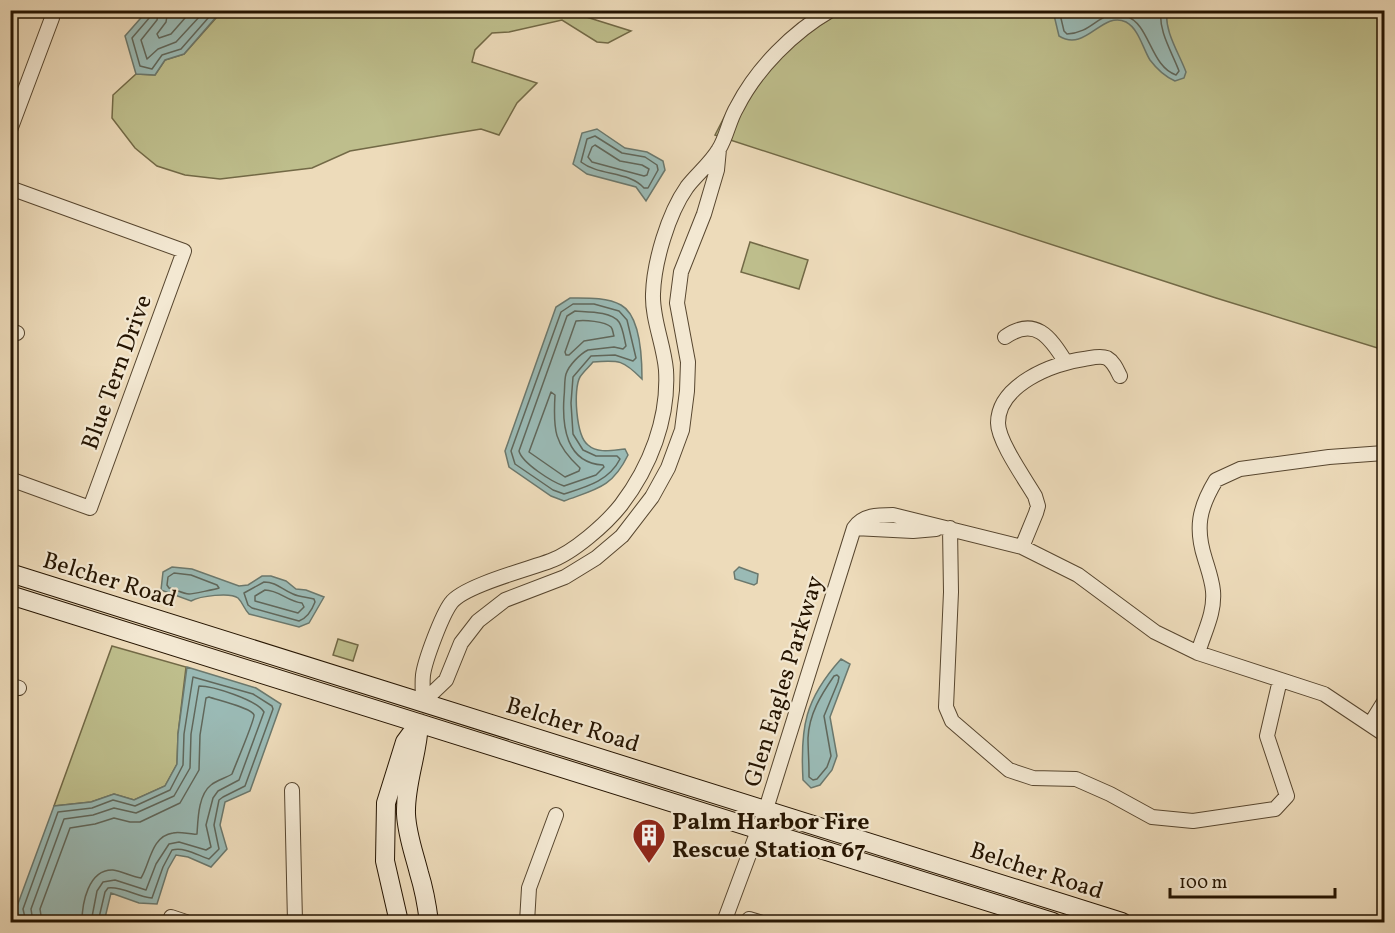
<svg xmlns="http://www.w3.org/2000/svg" width="1395" height="933" font-family="Vollkorn,serif">
  <style>
    .green { fill: #bebe8c; stroke: #726946; stroke-width: 1.5 }
    .water { fill: #9abab5; stroke: #6b786d; stroke-width: 1.5 }
    .lines { fill: none; stroke-linecap: round; stroke-linejoin: round }
    .shore { stroke: #60675b; stroke-width: 1.5 }
    .street-casing { stroke: #57462f; stroke-width: 16 }
    .secondary-casing { stroke: #251401; stroke-width: 20 }
    .street { stroke: #f3e8d2; stroke-width: 14 }
    .secondary { stroke: #f3e8d2; stroke-width: 18 }
    .labels { text-anchor: middle; stroke-width: 4.5; stroke-linejoin: round; paint-order: stroke }
    .street-label { font-size: 24px; fill: #251401; stroke: #f3e8d2 }
    .poi-label { font-size: 24px; font-weight: bold; fill: #251401; stroke: #f3e8d2; text-anchor: start }
  </style>
  <rect width="100%" height="100%" fill="#eddbba"/>
  <filter id="stains"><feTurbulence type="fractalNoise" baseFrequency=".00333" numOctaves="4"/><feColorMatrix values="0 0 0 0 .2 0 0 0 0 .09 0 0 0 0 .02 0 0 0 .5 -.17"/></filter>
  <radialGradient id="worn" r=".72"><stop offset=".6" stop-color="#630" stop-opacity="0"/><stop offset="1" stop-color="#630" stop-opacity=".3"/></radialGradient>
  <path class="green" d="M564 10 631 31 608 43 597 42 562 20 509 32 492 33 475 50 472 62 537 83 517 103 499 135 481 129 444 135 350 151 312 168 220 179 185 175 157 166 135 148 112 118 113 95 136 74 155 75 165 60 184 54 217 17 213 11Z
    M819 11H1384V350L1216 298 715 135C740 84 771 42 819 11Z
    M750 242 808 260 799 289 741 272Z
    M338 639 358 645 353 661 333 655Z
    M112 646 186 667 178 734 177 764 165 786 134 800 114 794 91 802 54 806Z"/>
  <path class="water" d="M147 11H213L217 16 184 54 165 60 155 75 136 74 125 36Z
    M1053 11H1167C1164 31 1179 53 1186 72L1184 78 1175 81C1166 77 1156 68 1150 60 1143 49 1139 29 1126 22 1102 10 1086 53 1059 36Z
    M597 129 625 148 647 152 663 161 665 170 646 201 636 187 587 174 573 164 582 133Z
    M570 298C586 298 607 297 621 305 641 316 642 360 642 379 623 360 620 360 593 362 589 367 584 371 580 377 573 389 576 436 588 445 598 454 613 450 625 449L628 455C612 488 596 489 564 501L551 496 509 467 505 451 556 307Z
    M172 567 192 569 239 586 248 585 262 576H271L286 581 296 589 306 590 324 597 309 623 299 627 249 614C244 609 243 603 238 598 230 592 200 596 191 601L161 590 163 572Z
    M739 567 758 574 757 583 754 585 735 579 734 572Z
    M841 659 850 664 830 717 837 756 832 770 820 785 811 788 803 780C800 727 805 699 841 659Z
    M187 667 256 688 281 704 250 791 225 802 220 825 227 849 211 867 188 857 176 855 168 869 157 904 139 903 111 893 104 922H21L16 909 54 806 91 802 114 794 134 800 165 786 177 764 178 734Z
    M1299 917H1312L1317 922H1278L1284 919Z"/>
  <g class="lines">
    <path class="shore" d="M152 10 150 17 132 38 140 66 152 69 162 55 181 49 209 17V10
      M159 10 157 20 141 40 147 59 158 49 176 42 201 15V10
      M168 10 166 22 157 34 159 38 171 34 192 10
      M1059 10 1064 31 1067 34C1095 33 1100 7 1126 16 1150 24 1150 66 1176 75L1179 71C1172 52 1158 31 1161 10
      M595 136 622 153 645 157 657 165 658 170 648 188H644C629 171 599 176 581 162L587 139Z
      M595 145 620 161 642 165 649 169 647 175 644 176 592 162 588 157 592 147Z
      M573 304H594L619 311 627 320 636 358 633 361 615 355 591 356 573 377 571 403 573 434 583 450 596 456H617L620 459C609 481 586 487 564 494L553 490 515 464 511 451 561 312Z
      M575 311C587 312 611 311 619 322 623 328 624 338 626 346L623 349 614 347 588 350C580 354 569 365 566 374 564 381 565 390 564 397 562 426 566 463 603 465L604 467 596 475 564 486C552 482 522 463 519 451L567 316Z
      M576 321C584 320 605 321 611 327 613 329 613 334 614 336L584 341 569 355H566L565 352Z
      M551 392 555 395C553 430 554 444 580 468L579 471 565 477 529 452Z
      M174 573 191 575 217 585 219 588C217 589 192 594 189 594 183 594 175 589 169 588L167 585 168 577Z
      M264 582C277 582 282 590 293 594 299 597 307 597 314 599L315 602C312 610 307 618 299 621L252 608 248 605 244 593Z
      M265 590C279 590 288 602 302 603L304 607 298 613 255 601V596Z
      M837 675 839 677 838 682 824 716 831 756 827 767 817 779 813 780 809 777V772C809 761 808 749 808 738 809 714 821 695 834 676Z
      M26 922 23 909 58 812 92 808 113 800 135 806 170 790 183 765 184 734 193 677 253 694 272 706 273 709 245 786 223 797 219 800 214 825 219 849 209 859C197 855 185 847 172 850L163 867 152 898C137 897 122 886 108 888L105 892 98 922
      M33 922 31 909 64 819 93 815 114 808 136 813 174 796 190 768 191 734 199 686C213 686 257 700 264 712L239 780 218 791 213 798 206 825 211 847 206 850 179 842 169 844 156 864 146 890 115 880 103 882 97 891 91 922
      M42 922 40 909 70 828 95 824 114 818 130 822H140L180 803 199 770 200 735 206 698 209 697C217 700 252 708 254 715 255 719 235 766 232 774 226 778 217 780 211 785 198 795 198 820 197 834 190 835 181 831 173 833 151 836 150 864 141 878 132 877 122 871 113 870 88 869 82 904 82 922"/>
    <defs>
      <path id="street" d="M10 130 52 18
        M10 188 184 251 90 508 10 479
        M10 331 17 333
        M1005 337C1035 316 1050 337 1065 361
        M854 528 913 531 936 529
        M950 528 951 592 946 707 952 721 1009 770 1033 778 1076 779 1110 794 1152 817 1193 821 1275 809 1287 796 1267 736 1280 680
        M1022 547 1036 513 1038 506 1035 496C1025 479 998 441 998 423 998 385 1053 363 1084 359 1091 358 1100 355 1107 358 1114 362 1117 370 1120 376
        M1198 653C1204 632 1215 613 1213 591 1212 580 1208 569 1205 559 1195 528 1199 508 1216 480L1240 469 1329 457 1384 453
        M10 685 19 688
        M423 702C423 693 422 684 423 675 425 660 442 615 451 603 463 586 529 569 550 561 573 553 606 524 621 505 650 467 669 419 666 370 664 345 652 319 653 294 654 262 668 214 687 187 697 174 711 163 719 149 727 136 729 120 737 107 757 68 793 32 831 10
        M423 702 446 680 461 643 478 621 505 600 565 577 596 558 622 536 652 497 668 468 682 430 687 391 688 362 677 303 681 272 704 214 717 170 719 149
        M1371 723 1384 702
        M292 790 295 922
        M170 922 171 917 186 922
        M527 922 529 888 556 815
        M724 922 766 809 854 528C863 515 878 515 893 515L1022 547 1078 575 1155 632 1198 653 1324 694 1384 734
        M748 922 749 919 759 922"/>
      <path id="secondary" d="M10 573 1122 922
        M10 595 1053 922
        M419 723C418 754 405 783 406 814 407 835 414 853 419 873 424 889 427 906 429 922
        M399 922 385 861 386 803 405 742 419 723"/>
    </defs>
    <use href="#street" class="street-casing"/>
    <use href="#secondary" class="secondary-casing"/>
    <use href="#street" class="street"/>
    <use href="#secondary" class="secondary"/>
  </g>
  <defs>
    <symbol id="building-pin" viewBox="-11 -11 22 30"><path d="M0 17L-7.5 6A9.5 9.5 0 1 1 7.5 6Z" fill="#8f2418" stroke="#f3e8d2"/><path d="M-4-6H4V6H1V3H-1V6H-4ZM-2.5-4.3h1.7v1.8h-1.7ZM.8-4.3h1.7v1.8H.8ZM-2.5-1h1.7V.8h-1.7ZM.8-1h1.7V.8H.8Z" fill="#fff"/></symbol>
  </defs>
  <g fill-rule="evenodd">
    <use href="#building-pin" x="630" y="816" width="38" height="52"/>
  </g>
  <g class="labels">
    <g class="street-label">
      <text transform="translate(116 372) rotate(-70)" y="8">Blue Tern Drive</text>
      <text transform="translate(110 579) rotate(17)" y="8">Belcher Road</text>
      <text transform="translate(783 681) rotate(-73)" y="8">Glen Eagles Parkway</text>
      <text transform="translate(573 724) rotate(17)" y="8">Belcher Road</text>
      <text transform="translate(1037 870) rotate(18)" y="8">Belcher Road</text>
    </g>
    <g class="poi-label">
      <text x="672" y="829">Palm Harbor Fire<tspan x="672" dy="28">Rescue Station 67</tspan></text>
    </g>
  </g>
  <rect width="1395" height="933" fill="none" stroke="#eddbba" stroke-width="36"/>
  <rect x="12" y="12" width="1371" height="909" fill="none" stroke="#251401" stroke-width="3"/>
  <rect x="18" y="18" width="1359" height="897" fill="none" stroke="#251401" stroke-width="1.5"/>
  <path d="M1170 888v9h165v-9" fill="none" stroke="#251401" stroke-width="3"/>
  <text x="1179" y="888" font-size="18" fill="#251401" stroke="#f3e8d2" stroke-width="4.5" paint-order="stroke">100 m</text>
  <rect width="100%" height="100%" filter="url(#stains)"/>
  <rect width="100%" height="100%" fill="url(#worn)"/>
</svg>
